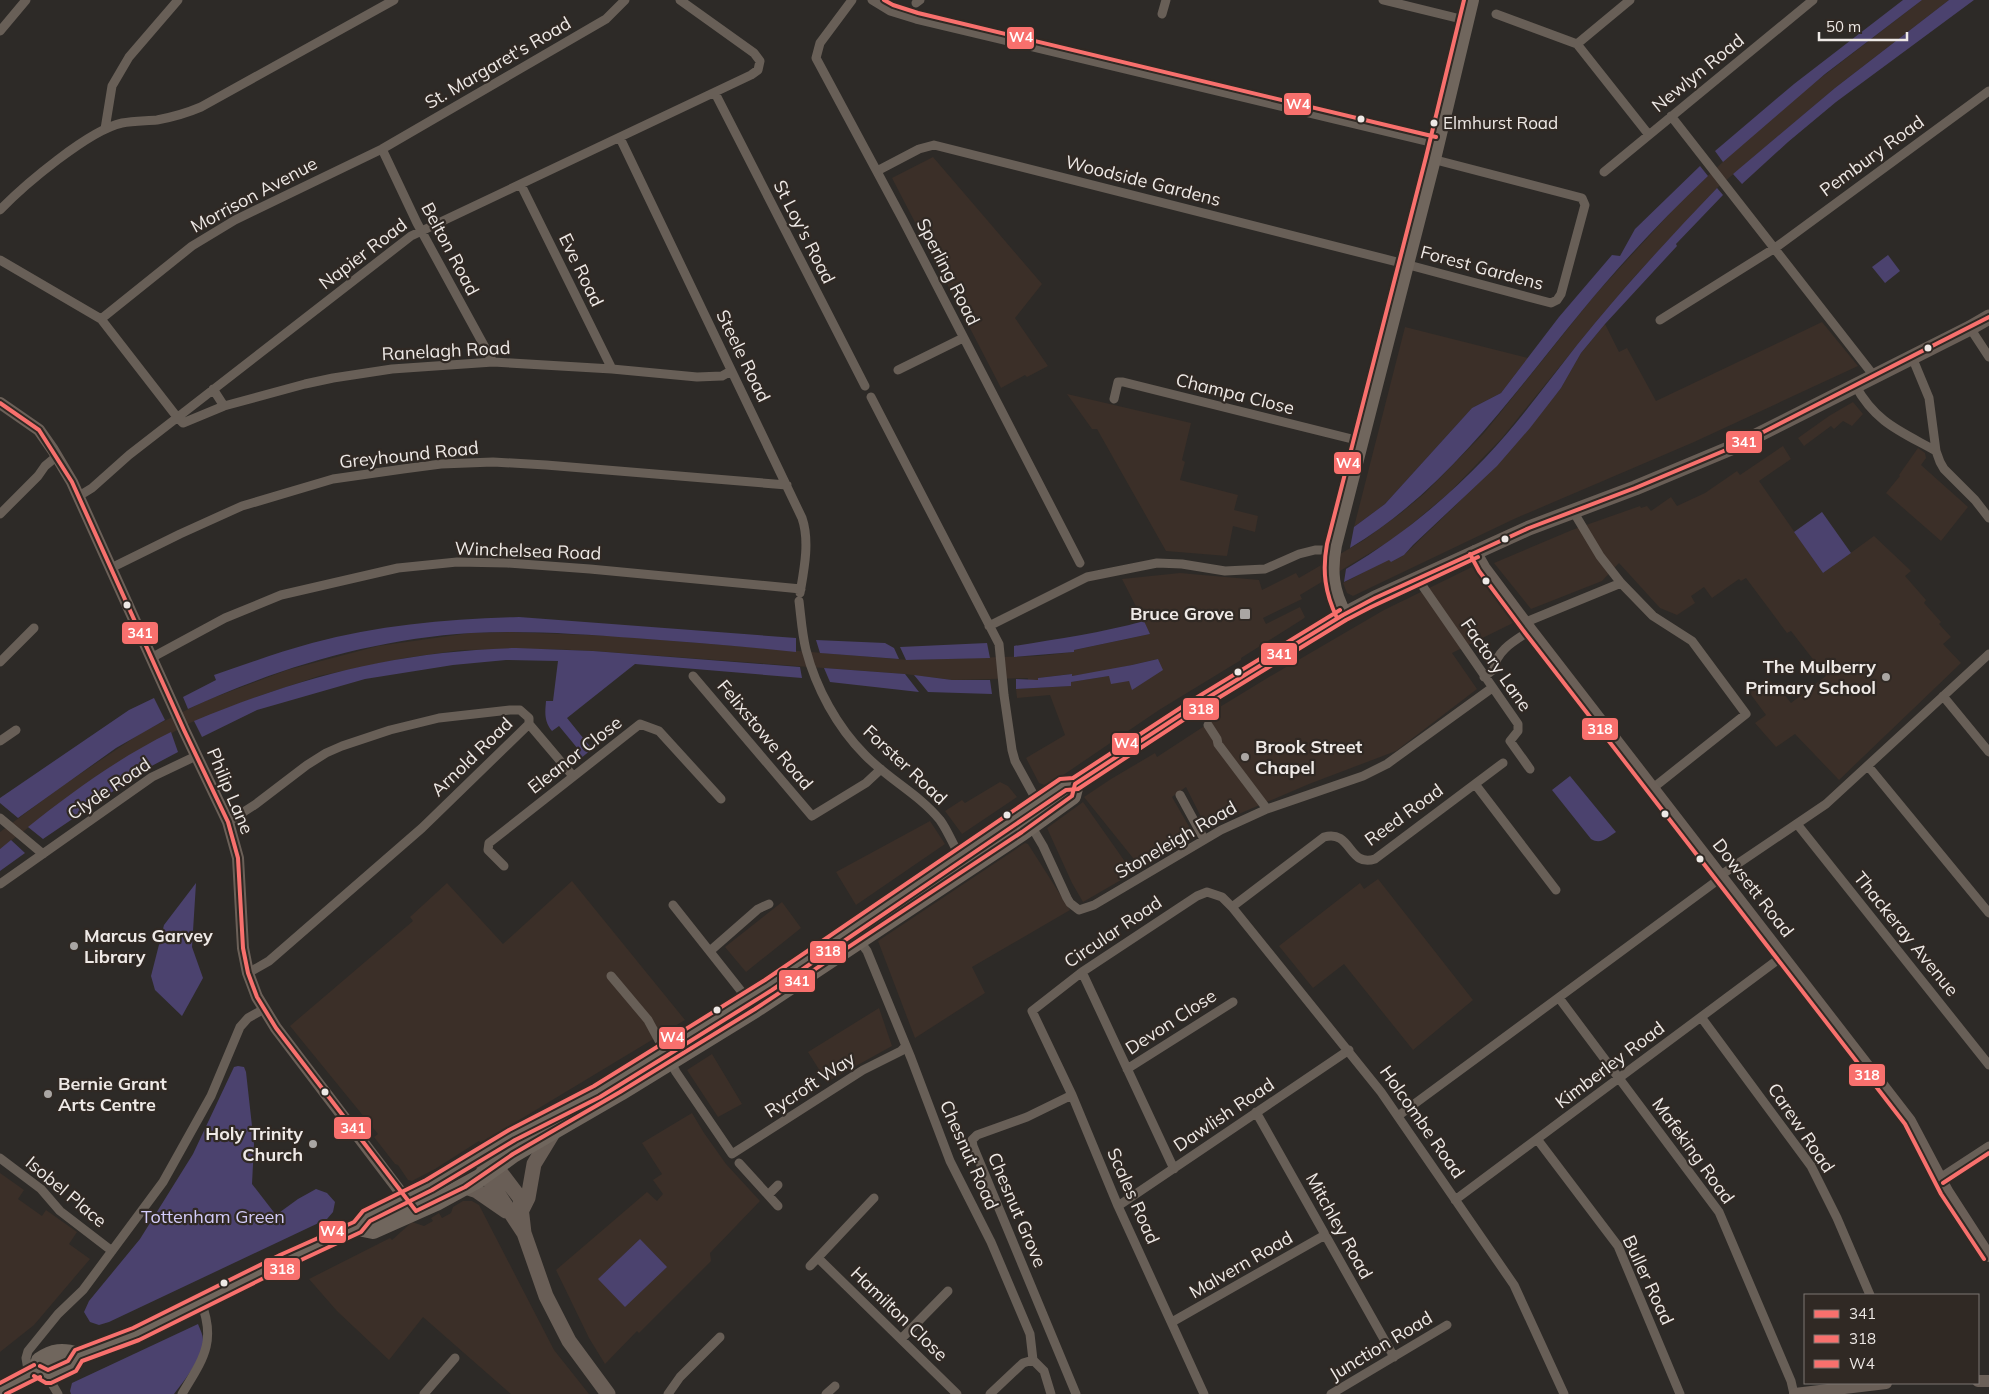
<svg xmlns="http://www.w3.org/2000/svg" width="1989" height="1394" font-family="Mulish,sans-serif">
  <style>
    .built { fill: #3b2f28 }
    .green { fill: #4b426e }
    .lines { fill: none; stroke-linecap: round; stroke-linejoin: round }
    .street { stroke: #685f57; stroke-width: 9 }
    .secondary { stroke: #6b6058; stroke-width: 12 }
    .primary { stroke: #695e56; stroke-width: 15 }
    .highway { stroke: #70665d; stroke-width: 18 }
    .bus-1-casing { stroke: #302924; stroke-width: 8 }
    .bus-2-casing { stroke: #302924; stroke-width: 8 }
    .bus-3-casing { stroke: #302924; stroke-width: 8 }
    .bus-1 { stroke: #f8706d; stroke-width: 4 }
    .bus-2 { stroke: #f8706d; stroke-width: 4 }
    .bus-3 { stroke: #f8706d; stroke-width: 4 }
    .bus-dot { fill: #eee9e6; stroke: #302924; stroke-width: 2 }
    .poi-dot { fill: #aaa6a3; stroke: #302924; stroke-width: 2 }
    .labels { text-anchor: middle; stroke-width: 4.5; stroke-linejoin: round; paint-order: stroke }
    .bus-label { font-size: 17px; fill: #eee9e6; stroke: #302924; text-anchor: start }
    .street-label { font-size: 18px; fill: #eee9e6; stroke: #302924 }
    .poi-label { font-size: 18px; font-weight: bold; fill: #eee9e6; stroke: #302924; text-anchor: end }
    .park-label { font-size: 18px; fill: #d3ccf9; stroke: #302924 }
    .line-badge { stroke: #302924; stroke-width: 2 }
    .badge-label { font-size: 14px; text-anchor: middle; font-weight: bold; fill: #fff }
  </style>
  <rect width="100%" height="100%" fill="#2d2a27"/>
  <path class="built" d="M1922 0H1949L1835 88 1717 188 1635 276 1595 323 1502 438 1449 493 1395 538 1300 595 1302 599 1263 618 1266 624 1300 607 1305 617 1303 619 1241 658V660L1159 710 1047 786 1039 783 1026 758 1065 735 1050 695 1017 698 1016 689 1070 686V682L1109 676 1129 681 1133 689 1158 659 1110 670 1072 676 1071 674 1038 678V680H1028V678L952 680 905 674 593 651 551 649 461 650 405 658 319 676 259 696 190 723 128 757 74 793 0 849V832L62 786 144 731 207 700 287 670 378 646 470 633 510 632 613 636 909 660 1038 656 1074 652V650L1150 634 1122 579 1180 573 1259 580 1262 590 1296 573 1299 578 1364 540 1401 513 1425 493 1484 433 1594 296 1683 199 1753 134 1796 97Z
    M933 157 1042 284 1015 318 1048 366 1027 377 1025 375 1001 388 892 178Z
    M1822 322 1858 366 1694 442 1514 519 1353 596 1347 593 1343 583 1389 559 1391 562 1404 555 1456 505 1561 388 1581 353 1605 324 1619 352 1627 348 1656 401Z
    M1405 327 1528 358 1501 393 1472 408 1385 504 1354 527Z
    M1067 394 1191 423 1182 460 1185 462 1180 480 1238 495 1234 510 1258 516 1255 532 1233 526 1227 556 1166 551 1097 429H1092Z
    M1853 402 1863 414 1852 426 1843 421 1834 429 1831 426 1804 446 1798 438 1829 416Z
    M1783 446 1791 459 1759 481 1823 573 1874 536 1911 571 1905 576 1926 600 1924 603 1941 622 1939 624 1951 637 1943 644 1961 663 1839 780 1795 734 1776 747 1755 723 1766 715 1749 692 1768 678 1778 691 1780 689 1791 703 1826 676 1791 631 1787 633 1746 578 1741 581 1739 579 1712 598 1704 587 1691 596 1695 603 1677 615 1660 608 1619 563 1602 581 1531 609 1494 563 1572 530 1640 506 1641 508 1647 506 1651 511 1671 497 1677 506 1705 493 1737 471 1740 475Z
    M1918 448 1925 453 1926 458 1921 465 1968 507 1941 541 1886 493 1900 476 1899 475Z
    M1472 567 1515 622 1452 653 1477 689 1396 751 1309 784 1220 822 1207 829 1186 787 1172 797 1195 837 1141 868 1084 797 1111 779 1155 753 1157 757 1209 723 1205 716 1269 677 1384 610Z
    M1000 782 1008 786 1017 797 962 834 945 811 962 800 965 803Z
    M1083 802 1133 873 1083 902 1072 883 1047 828Z
    M930 821 945 844 856 905 836 872Z
    M1025 843 1028 844 1070 910 972 967 985 993 915 1038 878 941Z
    M1378 879 1473 1000 1413 1050 1344 964 1313 988 1279 946 1360 883 1364 889Z
    M572 881 685 1020 481 1143 479 1141 435 1169 412 1181 408 1180 398 1165 395 1164 374 1137 378 1134 290 1026 413 921 410 917 447 883 503 944Z
    M782 902 801 928 746 972 725 947Z
    M879 1008 892 1046 827 1082 808 1052Z
    M712 1054 742 1104 718 1117 687 1070Z
    M692 1113 704 1133 726 1164 760 1201 710 1253 711 1261 639 1333 637 1331 605 1364 589 1338 556 1270 647 1192 657 1201 663 1194 653 1180 662 1174 642 1143Z
    M0 1173 24 1190 18 1199 42 1216 46 1210 77 1232 69 1244 90 1259 34 1325 0 1352Z
    M463 1201H472L479 1205 554 1350 589 1394H511L423 1317 389 1360 337 1311 309 1279 390 1238 392 1240 412 1222 424 1226 433 1221 431 1218 439 1213 442 1218 451 1213 453 1207Z"/>
  <path class="green" d="M1903 0H1922L1825 74 1723 162 1715 151 1794 84Z
    M1949 0H1974L1836 102 1788 142 1742 184 1733 174 1835 88Z
    M1700 166 1708 176C1663 219 1620 264 1581 312 1511 397 1447 490 1350 548L1354 527 1385 504 1472 408 1501 393 1559 317 1612 255 1620 256 1635 229Z
    M1717 188 1723 195 1676 244 1677 246 1605 324 1581 353 1561 388 1530 428 1497 466 1413 545 1404 555 1391 562 1389 560 1344 582 1346 569C1398 538 1444 501 1485 458 1525 416 1558 367 1595 323 1634 276 1675 232 1717 188Z
    M1888 255 1900 271 1885 283 1872 267Z
    M1822 512 1851 553 1823 573 1794 532Z
    M519 617 796 638V652C742 646 688 642 634 638 580 634 525 630 471 633 373 639 277 668 188 709L183 697 216 680 214 675C246 664 279 652 312 643 379 625 449 619 519 617Z
    M1144 621 1150 634 1074 650V652L1014 657V646C1057 639 1101 633 1144 621Z
    M816 640 885 643 894 648 899 659 820 653Z
    M987 643 990 658 906 660 900 647Z
    M516 648 593 651 800 667 802 678 635 664 567 718 592 749 580 759H574L571 755 578 749 559 726 552 731C544 721 545 713 546 701H553L558 661 506 660 453 665 365 679 257 710 202 737 194 721C302 676 399 651 516 648Z
    M1158 659 1163 670 1132 690 1129 681 1111 684 1109 676 1071 682V686L1016 689V679L1038 680V678L1072 674V676L1132 665Z
    M824 668 905 674 919 692 830 682Z
    M914 675 952 680H990L992 694 928 692Z
    M154 698 165 720 116 748 18 818 0 803V798L129 710Z
    M171 732 178 752 146 769 43 839 28 827C72 792 120 757 171 732Z
    M1570 776 1616 832C1608 837 1601 845 1591 839L1552 790Z
    M11 840 25 853 0 871V849Z
    M196 883 192 947 203 978 182 1016 155 990 151 976 164 925Z
    M238 1066 244 1067 246 1072 254 1144 252 1184 276 1215 298 1199 316 1189 327 1193 335 1202 333 1212 327 1219 109 1322 99 1325 90 1322 84 1312 89 1301 140 1239 193 1154 234 1067Z
    M640 1239 667 1267 625 1307 598 1279Z
    M198 1324C200 1329 203 1335 203 1340 204 1356 184 1381 174 1394H71L70 1391 72 1383Z"/>
  <g class="lines">
    <path class="street" d="M852 0 820 43 816 58 903 220 1080 563
      M872 0 890 11 916 19 1435 143
      M1383 0 1465 20
      M916 3 920 0
      M1162 14 1166 0
      M1496 14 1577 44 1649 135
      M0 31 26 0
      M1577 44 1630 0
      M715 93 865 386
      M1671 116 1874 376
      M105 129 112 86 129 57 178 0
      M620 138 802 518C810 541 804 570 800 593
      M382 149 417 223 493 362
      M877 171 919 149 934 145 1405 264 1551 303 1557 300 1561 294 1585 205 1582 198 1432 159
      M1604 172 1813 0
      M521 185 612 369
      M0 210C24 185 89 130 122 123 133 121 145 121 157 120 173 117 187 113 201 107L394 0
      M0 260 101 319 177 417 183 423 224 406 305 384 333 378 392 369 493 362 612 369 697 377 722 376 731 371
      M101 319 192 246 235 220 382 149 606 19 625 0
      M1660 320 1775 248 1989 91
      M1970 328 1989 357
      M1912 357 1929 398 1936 451 1940 462 1944 469 1975 500 1989 518
      M898 370 963 338
      M1855 385C1876 423 1900 431 1936 451
      M213 389 224 406
      M871 397 999 644 1004 695 1012 750 1015 761 1038 803
      M1114 399 1118 382H1123L1360 441
      M79 496 92 488 129 455 411 236 751 75 758 70 760 61 754 53 680 0
      M1573 511 1600 556 1621 583 1653 616 1692 641 1746 714 1653 788
      M0 514 38 476 45 466 57 456
      M111 568 180 534 242 506 333 479 403 469 441 464 493 462 546 465 787 485
      M1417 578 1518 724V731L1510 741 1530 769
      M799 601C801 617 802 634 806 650 816 688 837 727 865 755 888 779 919 794 940 820 948 831 953 845 960 856
      M1526 622 1621 583
      M989 626 1087 577 1157 563 1182 564 1225 571 1265 569 1299 554 1315 550H1332
      M151 658 225 618 281 595 398 568 457 562 507 563 590 569 801 589
      M0 662 34 628
      M693 676 812 816 866 783 881 769
      M1484 677 1494 669C1496 650 1516 640 1531 630
      M1943 696 1989 752
      M1208 725 1217 739 1218 744 1267 809
      M0 741 16 730
      M1868 766 1989 913
      M1475 784 1556 890
      M1180 795 1204 839
      M0 818 43 854
      M228 822 256 804 307 765 326 753 342 746 390 730 439 718 510 710H520L529 718V724L573 776
      M1030 824 1043 846 1067 898 1070 903 1079 910 1094 905 1221 830 1267 809 1363 776 1387 764 1492 688
      M1797 824 1989 1065
      M504 866 488 850 489 843 640 724 659 731 721 799
      M1721 875 1826 804 1989 654
      M0 884 152 777 196 756
      M673 905 749 1001
      M1232 907 1324 837C1352 829 1348 868 1375 859L1503 763
      M858 939 867 951 911 1058 950 1161 991 1242 1030 1334 1033 1360
      M710 951 758 909 769 904
      M1082 972 1174 1169
      M248 973 269 961 422 828 529 724
      M611 976 648 1020 676 1072 732 1154 863 1070 901 1051 906 1046
      M1559 998 1719 1212 1791 1381 1794 1394
      M1701 1017 1811 1166 1837 1218 1870 1295
      M1127 1069 1233 1002
      M1072 1095 1027 1117 977 1135 972 1140 973 1146 1076 1394
      M1256 1112 1394 1357
      M1398 1116 1722 877
      M1537 1139 1618 1246 1680 1394
      M0 1158 41 1189 60 1211 112 1251
      M739 1163 778 1206
      M1940 1178 1989 1146
      M768 1195 778 1185
      M1455 1200 1783 956
      M1118 1206 1349 1050
      M818 1258 957 1394
      M810 1266 874 1198
      M1172 1322 1325 1235
      M901 1339 948 1291
      M1033 1360 1044 1371 1051 1394
      M29 1376 26 1358 28 1351 58 1314 83 1290 163 1182 211 1096 240 1027 248 1018 264 1009
      M48 1377 58 1394
      M182 1394C202 1360 217 1343 201 1302
      M424 1394 455 1358
      M668 1394 680 1377 720 1337
      M826 1394 835 1386
      M990 1394 1023 1363 1033 1360
      M1204 1394 1118 1206 1072 1095 1032 1011 1082 972 1197 896 1207 892 1222 897 1232 907 1381 1092 1514 1285 1564 1394
      M1331 1394 1447 1325"/>
    <path class="secondary" d="M0 403 39 430 53 450 72 482 184 730 228 822 238 858 243 948 248 973 257 997 276 1028 405 1198
      M1475 551 1484 567 1531 630 1910 1121 1947 1191 1989 1256
      M1978 1381H1989
      M1795 1394 1886 1383"/>
    <path class="primary" d="M1343 615 1375 598 1529 528 1635 488 1738 445 1970 328 1989 317
      M480 1154 495 1165 520 1198 524 1233 546 1296 569 1341 608 1394
      M483 1164 489 1180 524 1233
      M465 1187 477 1191 506 1211
      M522 1210 528 1198 534 1164 556 1128"/>
    <path class="highway" d="M358 1227 373 1230 436 1202 478 1179 513 1154 620 1092 755 1009 1022 832 1072 796 1075 784
      M37 1371 48 1377 72 1366 78 1356 136 1334 283 1261 358 1227 366 1216 429 1185 512 1135 597 1091 665 1050 768 985 1064 784H1075L1194 706 1343 615C1330 591 1328 571 1333 545L1432 159 1470 0
      M37 1371 40 1361C53 1352 63 1351 78 1356
      M0 1390 37 1371"/>
    <defs>
      <path id="bus-1" d="M0 403 39 430 72 482 184 730 228 822 238 858 243 948 248 973 257 997 276 1028 416 1211 465 1187 513 1154 620 1092 755 1009 1022 832 1072 796 1075 784 1194 706 1343 615 1375 598 1529 528 1635 488 1738 445 1989 317"/>
      <path id="bus-2" d="M1470 554 1479 571 1526 634 1905 1124 1941 1194 1984 1259
        M1943 1183 1989 1153
        M34 1376 46 1383H51L76 1371 82 1361 139 1340 286 1267 361 1232 370 1221 432 1190 515 1140 600 1097 668 1055 772 990 1066 790 1078 789 1197 711 1346 620 1371 607 1478 557
        M6 1394 40 1377"/>
      <path id="bus-3" d="M884 0 893 5 918 13 1436 137
        M1337 618C1325 593 1322 571 1327 544L1426 157 1464 0
        M40 1366 48 1370 68 1361 75 1350 133 1328 280 1255 354 1222 363 1211 426 1180 509 1130 594 1086 765 980 1060 779 1073 778 1191 701 1340 610
        M0 1383 34 1365"/>
    </defs>
    <use href="#bus-1" class="bus-1-casing"/>
    <use href="#bus-2" class="bus-2-casing"/>
    <use href="#bus-3" class="bus-3-casing"/>
    <use href="#bus-1" class="bus-1"/>
    <use href="#bus-2" class="bus-2"/>
    <use href="#bus-3" class="bus-3"/>
  </g>
  <g class="bus-dot">
    <circle cx="1361" cy="119" r="4.5"/>
    <circle cx="1434" cy="123" r="4.5"/>
    <circle cx="1928" cy="348" r="4.5"/>
    <circle cx="1505" cy="539" r="4.5"/>
    <circle cx="1486" cy="581" r="4.5"/>
    <circle cx="127" cy="605" r="4.5"/>
    <circle cx="1238" cy="672" r="4.5"/>
    <circle cx="1665" cy="814" r="4.5"/>
    <circle cx="1007" cy="815" r="4.5"/>
    <circle cx="1700" cy="859" r="4.5"/>
    <circle cx="717" cy="1010" r="4.5"/>
    <circle cx="325" cy="1092" r="4.5"/>
    <circle cx="224" cy="1283" r="4.5"/>
  </g>
  <g class="poi-dot">
    <rect x="1239" y="608" width="12" height="12" rx="2.5"/>
    <circle cx="1886" cy="677" r="5"/>
    <circle cx="1245" cy="757" r="5"/>
    <circle cx="74" cy="946" r="5"/>
    <circle cx="48" cy="1094" r="5"/>
    <circle cx="313" cy="1144" r="5"/>
  </g>
  <g class="labels">
    <g class="bus-label">
      <text x="1443" y="129">Elmhurst Road</text>
    </g>
    <g class="street-label">
      <text transform="translate(498 63) rotate(-30)" y="6">St. Margaret's Road</text>
      <text transform="translate(1698 73) rotate(-39)" y="6">Newlyn Road</text>
      <text transform="translate(1872 156) rotate(-36)" y="6">Pembury Road</text>
      <text transform="translate(1143 181) rotate(14)" y="6">Woodside Gardens</text>
      <text transform="translate(254 195) rotate(-28)" y="6">Morrison Avenue</text>
      <text transform="translate(804 232) rotate(63)" y="6">St Loy's Road</text>
      <text transform="translate(450 249) rotate(62)" y="6">Belton Road</text>
      <text transform="translate(363 254) rotate(-37)" y="6">Napier Road</text>
      <text transform="translate(1482 268) rotate(15)" y="6">Forest Gardens</text>
      <text transform="translate(581 270) rotate(64)" y="6">Eve Road</text>
      <text transform="translate(948 272) rotate(63)" y="6">Sperling Road</text>
      <text transform="translate(446 351) rotate(-3)" y="6">Ranelagh Road</text>
      <text transform="translate(743 356) rotate(64)" y="6">Steele Road</text>
      <text transform="translate(1235 394) rotate(14)" y="6">Champa Close</text>
      <text transform="translate(409 455) rotate(-6)" y="6">Greyhound Road</text>
      <text transform="translate(528 551) rotate(2)" y="6">Winchelsea Road</text>
      <text transform="translate(1496 665) rotate(55)" y="6">Factory Lane</text>
      <text transform="translate(765 735) rotate(50)" y="6">Felixstowe Road</text>
      <text transform="translate(575 755) rotate(-38)" y="6">Eleanor Close</text>
      <text transform="translate(472 757) rotate(-44)" y="6">Arnold Road</text>
      <text transform="translate(905 765) rotate(43)" y="6">Forster Road</text>
      <text transform="translate(109 789) rotate(-34)" y="6">Clyde Road</text>
      <text transform="translate(230 791) rotate(67)" y="6">Philip Lane</text>
      <text transform="translate(1404 815) rotate(-36)" y="6">Reed Road</text>
      <text transform="translate(1176 840) rotate(-30)" y="6">Stoneleigh Road</text>
      <text transform="translate(1753 888) rotate(52)" y="6">Dowsett Road</text>
      <text transform="translate(1113 932) rotate(-34)" y="6">Circular Road</text>
      <text transform="translate(1906 934) rotate(51)" y="6">Thackeray Avenue</text>
      <text transform="translate(1171 1022) rotate(-33)" y="6">Devon Close</text>
      <text transform="translate(1610 1065) rotate(-37)" y="6">Kimberley Road</text>
      <text transform="translate(810 1085) rotate(-33)" y="6">Rycroft Way</text>
      <text transform="translate(1224 1115) rotate(-34)" y="6">Dawlish Road</text>
      <text transform="translate(1422 1122) rotate(55)" y="6">Holcombe Road</text>
      <text transform="translate(1801 1128) rotate(56)" y="6">Carew Road</text>
      <text transform="translate(1693 1151) rotate(54)" y="6">Mafeking Road</text>
      <text transform="translate(969 1155) rotate(66)" y="6">Chesnut Road</text>
      <text transform="translate(66 1192) rotate(40)" y="6">Isobel Place</text>
      <text transform="translate(1133 1196) rotate(66)" y="6">Scales Road</text>
      <text transform="translate(1017 1210) rotate(67)" y="6">Chesnut Grove</text>
      <text transform="translate(1339 1226) rotate(61)" y="6">Mitchley Road</text>
      <text transform="translate(1241 1265) rotate(-30)" y="6">Malvern Road</text>
      <text transform="translate(1648 1280) rotate(65)" y="6">Buller Road</text>
      <text transform="translate(899 1314) rotate(44)" y="6">Hamilton Close</text>
      <text transform="translate(1381 1346) rotate(-31)" y="6">Junction Road</text>
    </g>
    <g class="poi-label">
      <text x="1234" y="620">Bruce Grove</text>
      <text x="1876" y="673">The Mulberry<tspan x="1876" dy="21">Primary School</tspan></text>
      <text x="1255" y="753" text-anchor="start">Brook Street<tspan x="1255" dy="21">Chapel</tspan></text>
      <text x="84" y="942" text-anchor="start">Marcus Garvey<tspan x="84" dy="21">Library</tspan></text>
      <text x="58" y="1090" text-anchor="start">Bernie Grant<tspan x="58" dy="21">Arts Centre</tspan></text>
      <text x="303" y="1140">Holy Trinity<tspan x="303" dy="21">Church</tspan></text>
    </g>
    <g class="park-label">
      <text x="213" y="1223">Tottenham Green</text>
    </g>
  </g>
  <g class="line-badge">
    <rect x="1006" y="26" width="29" height="24" rx="5" fill="#f8706d"/>
    <rect x="1283" y="92" width="29" height="24" rx="5" fill="#f8706d"/>
    <rect x="1725" y="430" width="38" height="24" rx="5" fill="#f8706d"/>
    <rect x="1333" y="451" width="29" height="24" rx="5" fill="#f8706d"/>
    <rect x="121" y="621" width="38" height="24" rx="5" fill="#f8706d"/>
    <rect x="1260" y="642" width="38" height="24" rx="5" fill="#f8706d"/>
    <rect x="1182" y="697" width="38" height="24" rx="5" fill="#f8706d"/>
    <rect x="1581" y="717" width="38" height="24" rx="5" fill="#f8706d"/>
    <rect x="1111" y="732" width="29" height="24" rx="5" fill="#f8706d"/>
    <rect x="809" y="940" width="38" height="24" rx="5" fill="#f8706d"/>
    <rect x="778" y="969" width="38" height="24" rx="5" fill="#f8706d"/>
    <rect x="658" y="1026" width="28" height="24" rx="5" fill="#f8706d"/>
    <rect x="1848" y="1063" width="38" height="24" rx="5" fill="#f8706d"/>
    <rect x="333" y="1116" width="39" height="24" rx="5" fill="#f8706d"/>
    <rect x="318" y="1220" width="29" height="24" rx="5" fill="#f8706d"/>
    <rect x="263" y="1257" width="38" height="24" rx="5" fill="#f8706d"/>
  </g>
  <g class="badge-label">
    <text x="1021" y="42">W4</text>
    <text x="1298" y="109">W4</text>
    <text x="1744" y="447">341</text>
    <text x="1348" y="468">W4</text>
    <text x="140" y="638">341</text>
    <text x="1279" y="659">341</text>
    <text x="1201" y="714">318</text>
    <text x="1600" y="734">318</text>
    <text x="1126" y="748">W4</text>
    <text x="828" y="956">318</text>
    <text x="797" y="986">341</text>
    <text x="672" y="1042">W4</text>
    <text x="1867" y="1080">318</text>
    <text x="353" y="1133">341</text>
    <text x="332" y="1236">W4</text>
    <text x="282" y="1274">318</text>
  </g>
  <rect x="1804" y="1294" width="175" height="90" fill="#302924" stroke="#7c7672"/>
  <rect x="1814" y="1310" width="25" height="8" fill="#f8706d" stroke="#7c7672"/>
  <text x="1849" y="1319" font-size="15" fill="#eee9e6">341</text>
  <rect x="1814" y="1335" width="25" height="8" fill="#f8706d" stroke="#7c7672"/>
  <text x="1849" y="1344" font-size="15" fill="#eee9e6">318</text>
  <rect x="1814" y="1360" width="25" height="8" fill="#f8706d" stroke="#7c7672"/>
  <text x="1849" y="1369" font-size="15" fill="#eee9e6">W4</text>
  <path d="M1819 32v8h88v-8" fill="none" stroke="#eee9e6" stroke-width="2.5"/>
  <text x="1826" y="32" font-size="15" fill="#eee9e6" stroke="#302924" stroke-width="4" paint-order="stroke">50 m</text>
</svg>
